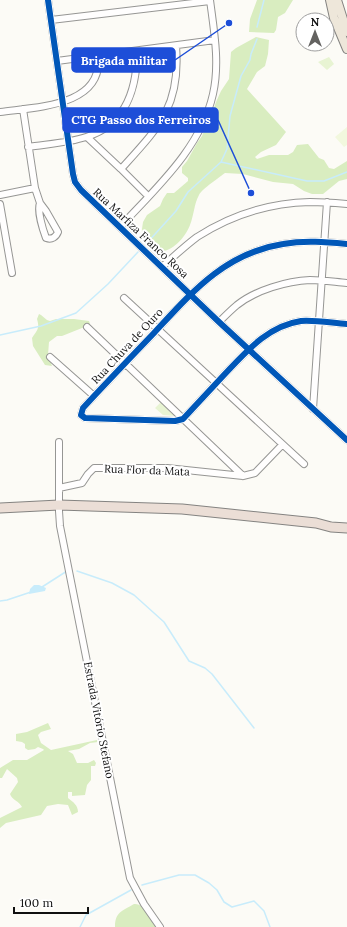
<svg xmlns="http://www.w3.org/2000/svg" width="347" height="927" font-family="Lora,serif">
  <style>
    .green { fill: #e8f4d3 }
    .forest { fill: #d9edc0 }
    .pitch { fill: #f2f8de }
    .water { fill: #c8ecfb }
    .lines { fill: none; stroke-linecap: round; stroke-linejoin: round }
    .stream { stroke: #c8ecfb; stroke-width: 1.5 }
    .minor-casing { stroke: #969694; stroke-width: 8 }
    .major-casing { stroke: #848381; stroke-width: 10 }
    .highway-casing { stroke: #848381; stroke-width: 11 }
    .minor { stroke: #fffefe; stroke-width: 6 }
    .major { stroke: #eee7da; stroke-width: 8 }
    .highway { stroke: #ebded6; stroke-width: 9 }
    .cycleway-casing { stroke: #fff; stroke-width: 8 }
    .cycleway { stroke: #0057b8; stroke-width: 6 }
    .labels { text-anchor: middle; stroke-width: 4; stroke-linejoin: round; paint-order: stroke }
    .street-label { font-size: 11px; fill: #101010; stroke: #fff }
    .leader { fill: none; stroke: #1d4ed8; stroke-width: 1.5 }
    .callout-dot { fill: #1d4ed8; stroke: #fff; stroke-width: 1.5 }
    .callout { fill: #1d4ed8; stroke: #1d4ed8; stroke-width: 1.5 }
    .callout-label { font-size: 12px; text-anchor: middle; font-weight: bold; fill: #fff }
  </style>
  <rect width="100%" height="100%" fill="#fcfbf6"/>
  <path class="green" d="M329 57 334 64 327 70 318 62Z
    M161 402 176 416 163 415 155 408Z"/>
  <path class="forest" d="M257 0H293L285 13 278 17 276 30 274 33 249 32 250 19Z
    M256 37 269 40 268 54 265 66 257 72 247 89 286 132 276 145 261 152 255 157 257 159 269 155H288L293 152 297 145 308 144 319 158 324 160 329 168 334 169 347 161V179L339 181 323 194H312L304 191 293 184 273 182 243 174 225 173C220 177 202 189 199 195 194 204 194 215 190 225 185 238 173 251 159 252L144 239 142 229 143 222 147 215 160 206 163 199 167 193H174L188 181V178L182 173V167L187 161 197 143 202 136 205 128 210 119 216 102 221 91 229 79 231 52 236 48Z
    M39 314 41 315 47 320 50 321 56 319H74L89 321 90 324 87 326 62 336H57L49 342 48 355 52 366 45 365 33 346 32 338C37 330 40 329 37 319Z
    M48 723 51 729 41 732 38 735 41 743 51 750 97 740 98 742 90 743 79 749 68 751 73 754 77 763H88L94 760 96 763 95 766H91V780L87 785 85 795 72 796V792H68V798C73 802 78 805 78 812L72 815 68 805 58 804 47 806 41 815 6 823 0 828V818L22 807C19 801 12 800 10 794L18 782 17 778 7 769 2 778H0V768L13 760H27L44 750 43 749 38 747 35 749 28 750 25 748V744L22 742 16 741V734L27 732Z
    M134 904C145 903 150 918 156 927H115C115 912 122 911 134 904Z"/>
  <path class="pitch" d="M347 127V145L344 147 335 137Z"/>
  <path class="water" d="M34 585H39L46 588 45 591 29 594 30 589Z"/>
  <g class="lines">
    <path class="stream" d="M257 27 264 0
      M221 162 307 181H324L347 172
      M146 244 176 211 188 192 221 162 227 149 230 116 241 76 250 60 251 54 257 39
      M0 335 41 326 76 313 108 284 138 252
      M77 571 112 583 134 595 164 622 189 661 205 668 212 674 254 728
      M42 587 67 571
      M0 601 7 600 31 592
      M142 885 179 875H195L209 883 217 890 224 902 232 907 254 901 264 911 270 927
      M80 927 86 915 131 890"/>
    <defs>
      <path id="minor" d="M48 0 73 174 75 182 81 190 219 322 347 440
        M51 20 210 1
        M57 61 215 40
        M23 109 35 188 40 203 46 211 58 232C56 237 52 240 46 238 43 230 37 211 40 203
        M0 112C34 107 104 107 98 56
        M87 137 121 169 148 196
        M28 147C47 144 68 143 86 137 126 125 137 88 137 51
        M121 169C159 127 181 106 176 46
        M0 195 35 188
        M0 204 12 273
        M120 227C156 188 201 148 213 94 220 63 214 31 210 0
        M347 244C326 242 305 240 283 244 225 253 192 292 154 333 130 358 106 383 83 408L81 415 85 418 175 421 183 419C196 405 210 390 223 376 245 353 267 326 301 321 316 320 332 323 347 324
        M162 267C173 257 185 246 197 237 231 215 270 203 310 202 322 202 335 203 347 204
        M124 298 304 464
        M219 322C225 316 231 310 237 305 256 290 287 281 310 280 322 280 335 282 347 283
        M87 327 243 476
        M50 357 94 396
        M313 409 327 202
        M59 442V511L60 526 130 878 144 904 160 927
        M59 488 82 483 88 474 94 468H167L243 476 255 473 282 445"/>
      <path id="major" d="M330 0 334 18 347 49
        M337 0 347 32"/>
      <path id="highway" d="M0 508 59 505 182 509 316 523 331 527 347 528"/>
    </defs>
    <use href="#minor" class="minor-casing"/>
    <use href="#major" class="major-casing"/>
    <use href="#highway" class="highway-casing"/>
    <use href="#minor" class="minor"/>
    <use href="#major" class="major"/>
    <use href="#highway" class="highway"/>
    <defs>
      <path id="cycleway" d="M48 0 73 174 75 182 81 190 219 322 347 440
        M347 244C326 242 305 240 283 244 225 253 192 292 154 333 130 358 106 383 83 408L81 415 85 418 175 421 183 419C196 405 210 390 223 376 245 353 267 326 301 321 316 320 332 323 347 324"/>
    </defs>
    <use href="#cycleway" class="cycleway-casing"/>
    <use href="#cycleway" class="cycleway"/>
  </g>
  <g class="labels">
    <g class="street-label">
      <text transform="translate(141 233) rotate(43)" y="4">Rua Marfiza Franco Rosa</text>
      <text transform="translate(127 346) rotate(-47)" y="4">Rua Chuva de Ouro</text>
      <text transform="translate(147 470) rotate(2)" y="4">Rua Flor da Mata</text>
      <text transform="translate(99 720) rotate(79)" y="4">Estrada Vitório Stefano</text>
    </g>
  </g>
  <path class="leader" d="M229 23L175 60M251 193L218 120"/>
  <g class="callout-dot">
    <circle cx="229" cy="23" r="4"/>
    <circle cx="251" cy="193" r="4"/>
  </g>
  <g class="callout">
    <rect x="72" y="48" width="103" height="24" rx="4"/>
    <rect x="63" y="108" width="155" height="24" rx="4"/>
  </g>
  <g class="callout-label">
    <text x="124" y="65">Brigada militar</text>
    <text x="141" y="124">CTG Passo dos Ferreiros</text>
  </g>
  <g transform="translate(315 32)"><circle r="19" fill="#ffffff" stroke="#9f9f9f"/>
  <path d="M0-3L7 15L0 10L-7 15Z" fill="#636260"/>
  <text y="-6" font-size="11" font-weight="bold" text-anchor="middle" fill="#101010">N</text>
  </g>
  <path d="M14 907v6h74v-6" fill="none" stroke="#101010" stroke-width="2"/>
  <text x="20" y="907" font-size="12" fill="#101010" stroke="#ffffff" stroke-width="3" paint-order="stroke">100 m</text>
</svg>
